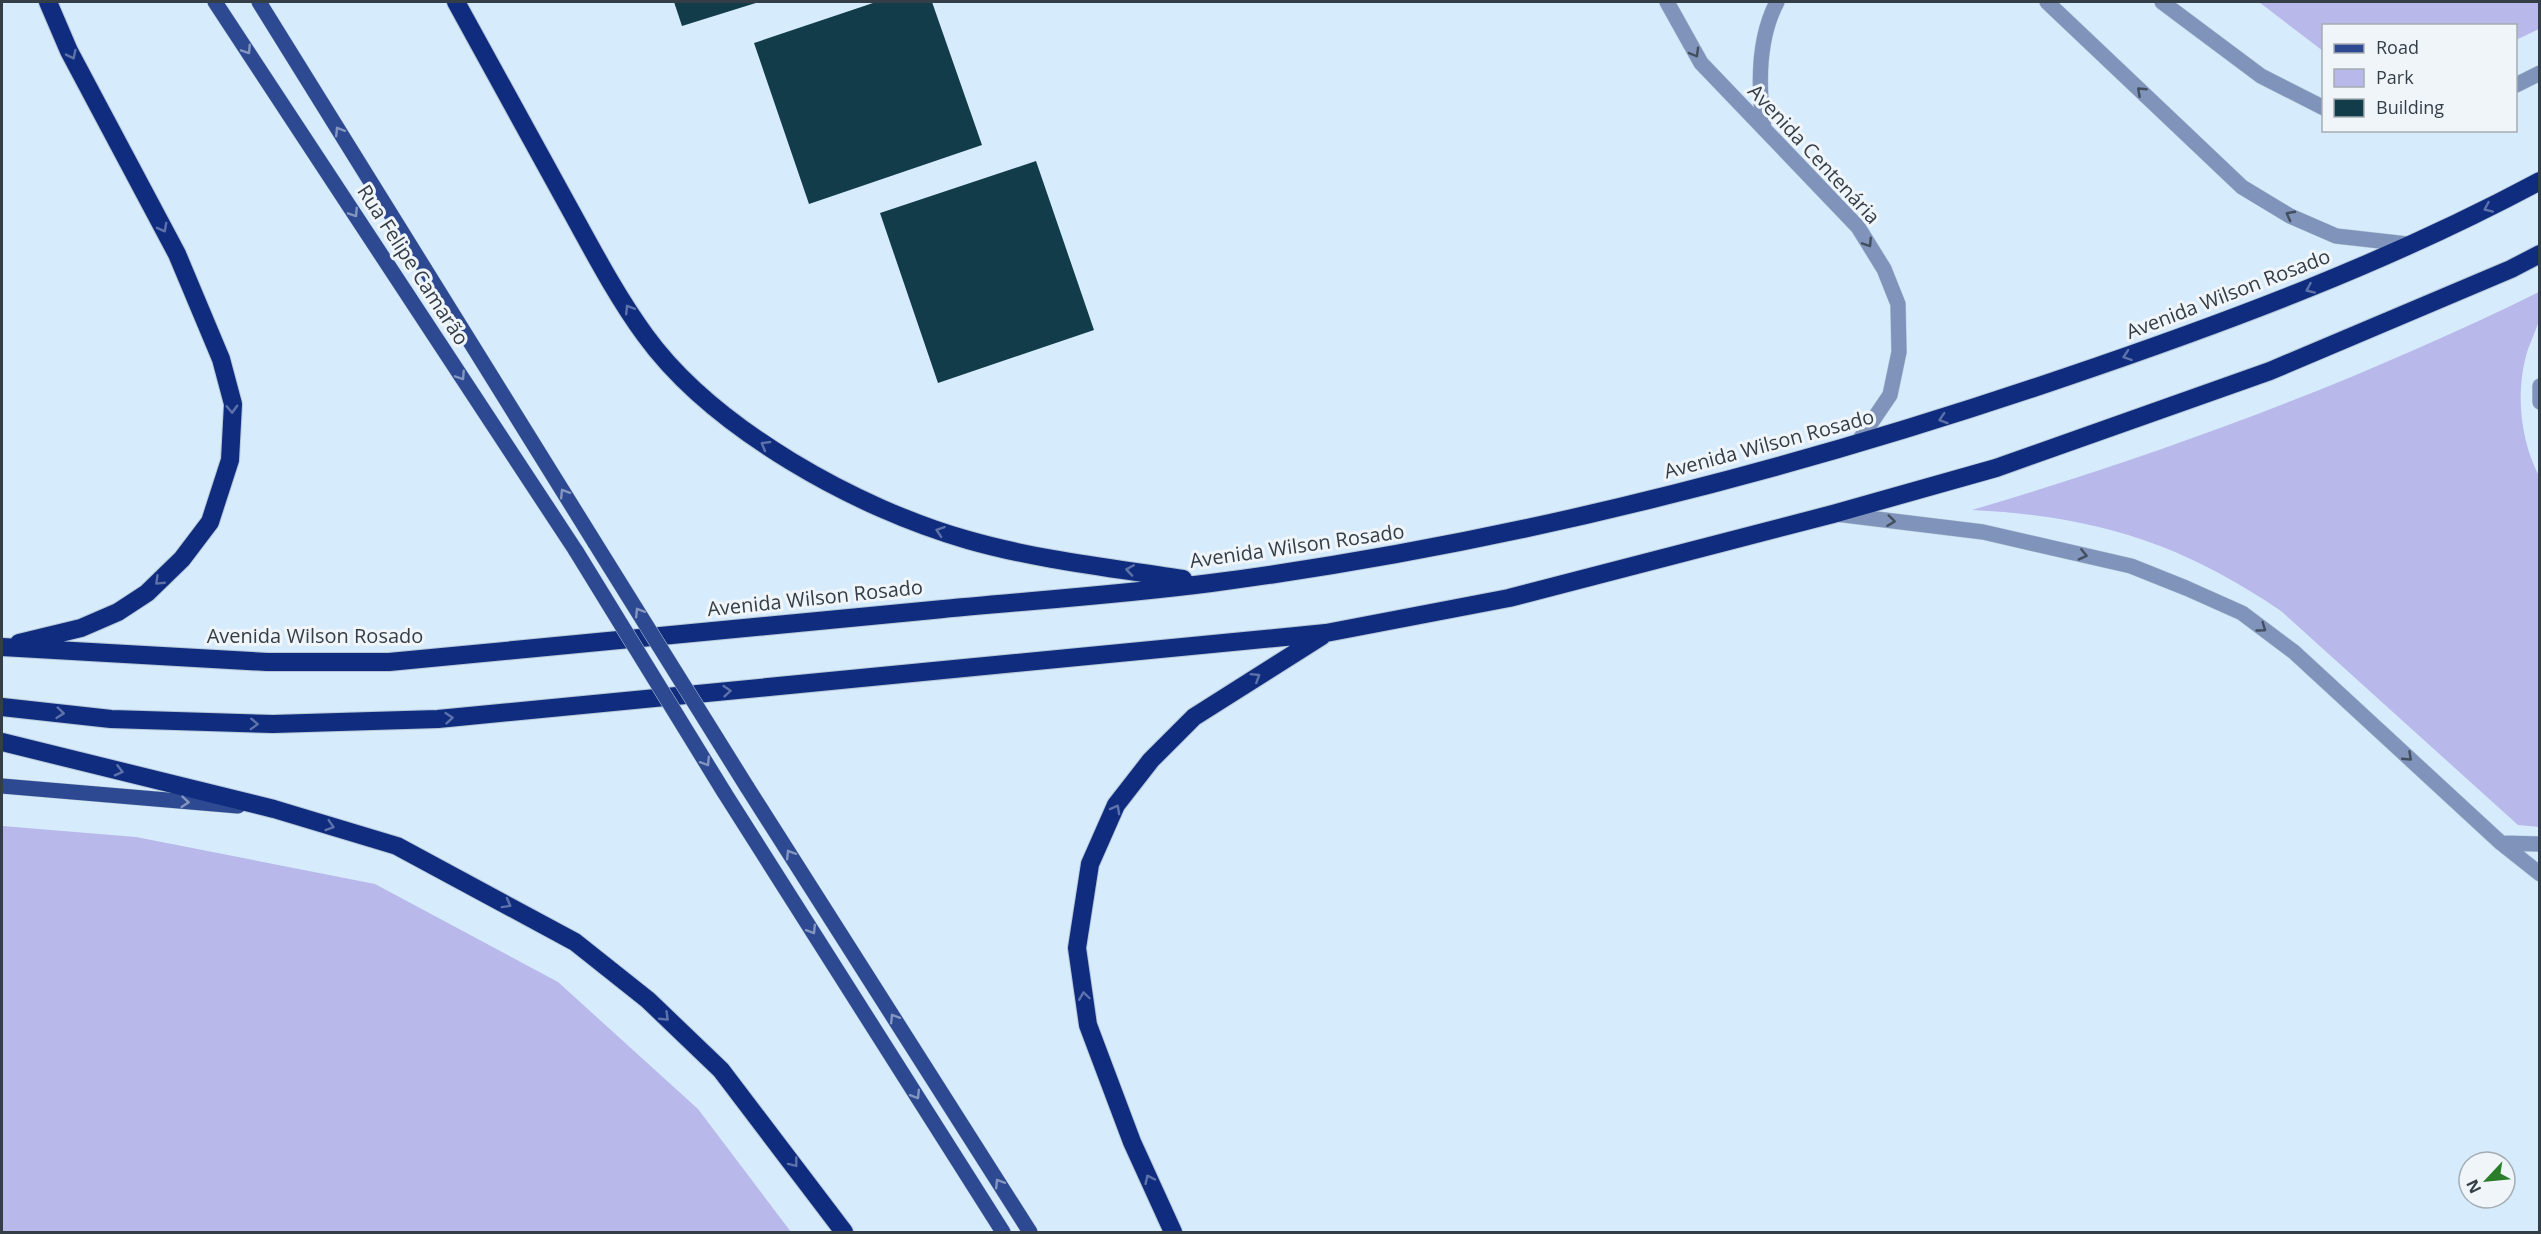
<svg xmlns="http://www.w3.org/2000/svg" width="2541" height="1234" font-family="'Open Sans',sans-serif">
  <style>
    .green { fill: #b8b8ea }
    .building { fill: #133c4a }
    .lines { fill: none; stroke-linecap: round; stroke-linejoin: round }
    .minor-casing { stroke: #b6c8d8; stroke-width: 16 }
    .major-casing { stroke: #b6c8d8; stroke-width: 16 }
    .highway-casing { stroke: #b6c8d8; stroke-width: 20 }
    .minor { stroke: #7f93bb; stroke-width: 15 }
    .major { stroke: #2c4991; stroke-width: 15 }
    .highway { stroke: #0f2c7f; stroke-width: 18 }
    .major-bridge-casing { stroke: #b6c8d8; stroke-width: 16; stroke-linecap: butt }
    .major-bridge { stroke: #2c4991; stroke-width: 15 }
    .oneway { stroke: #8496c0 }
    .oneway2 { stroke: #434f5e }
    .oneway3 { stroke: #5e72aa }
    .labels { text-anchor: middle; stroke-width: 6; stroke-linejoin: round; paint-order: stroke }
    .street-label { font-size: 20px; fill: #343e47; stroke: #f0f5fa }
  </style>
  <rect width="100%" height="100%" fill="#d6ebfc"/>
  <path class="green" d="M2259 2H2539V29L2516 40V26H2324L2323 51Z
    M2539 292C2540 301 2541 312 2539 320 2535 334 2528 346 2525 360 2516 397 2521 443 2540 478L2539 827 2518 825 2281 611C2180 542 2093 516 1972 510 2168 452 2356 382 2539 292Z
    M2 826 136 837 375 884 558 982 698 1109 791 1232H2Z"/>
  <path class="building" d="M674 2H759L682 26Z
    M876 2H932L982 145 809 204 754 43Z
    M1036 161 1094 330 938 383 880 213Z"/>
  <g class="lines">
    <defs>
      <path id="minor" d="M1667 2 1701 63 1858 227 1884 269 1898 304 1899 352 1890 395 1856 445
        M2047 2 2242 187 2290 216 2336 236 2407 244
        M2162 2 2261 76 2324 108
        M2516 85 2540 73
        M1764 129C1758 87 1757 40 1777 2
        M2540 386V402
        M1836 514 1983 532 2131 566 2186 588 2242 613 2294 652 2501 843 2540 874
        M2501 843 2540 844"/>
      <path id="major" d="M215 2 576 551
        M259 2 595 543
        M2 786 238 806
        M747 787 1030 1232
        M724 792 1003 1232"/>
      <path id="highway" d="M456 2C493 68 529 135 566 202 591 247 615 294 645 335 713 429 858 509 968 540 1038 560 1112 568 1183 579
        M19 643 81 628 118 612 147 593 182 559 210 522 230 460 233 404 221 359 177 254 69 51 48 2
        M2 647 267 662H389C570 645 751 627 933 610 1025 601 1118 595 1211 583 1502 545 1788 472 2066 377 2228 322 2389 262 2540 181
        M2 707 111 719 273 724 438 719 1326 633 1509 598 1833 514 1996 468 2270 371 2511 269 2540 254
        M2 742 274 809 397 846 575 942 648 1000 721 1070 844 1232
        M1173 1232 1132 1142 1088 1025 1077 948 1090 864 1116 805 1151 760 1194 717 1322 636"/>
    </defs>
    <use href="#minor" class="minor-casing"/>
    <use href="#major" class="major-casing"/>
    <use href="#highway" class="highway-casing"/>
    <use href="#minor" class="minor"/>
    <use href="#major" class="major"/>
    <use href="#highway" class="highway"/>
    <defs>
      <path id="major-bridge" d="M595 543 747 787
        M576 551 724 792"/>
    </defs>
    <use href="#major-bridge" class="major-bridge-casing"/>
    <use href="#major-bridge" class="major-bridge"/>
  </g>
  <defs><path id="oneway-chevron" d="M-2-3.5L2.5 0L-2 3.5" fill="none" stroke-width="1.6" stroke-linecap="round" stroke-linejoin="round" transform="scale(1.5)"/></defs>
  <g class="oneway">
    <use href="#oneway-chevron" transform="translate(247 50) rotate(57)"/>
    <use href="#oneway-chevron" transform="translate(339 131) rotate(-122)"/>
    <use href="#oneway-chevron" transform="translate(354 213) rotate(57)"/>
    <use href="#oneway-chevron" transform="translate(461 376) rotate(57)"/>
    <use href="#oneway-chevron" transform="translate(564 493) rotate(-122)"/>
    <use href="#oneway-chevron" transform="translate(639 612) rotate(-122)"/>
    <use href="#oneway-chevron" transform="translate(706 762) rotate(58)"/>
    <use href="#oneway-chevron" transform="translate(185 802) rotate(5)"/>
    <use href="#oneway-chevron" transform="translate(790 854) rotate(-122)"/>
    <use href="#oneway-chevron" transform="translate(812 930) rotate(58)"/>
    <use href="#oneway-chevron" transform="translate(894 1018) rotate(-122)"/>
    <use href="#oneway-chevron" transform="translate(916 1095) rotate(58)"/>
    <use href="#oneway-chevron" transform="translate(999 1183) rotate(-122)"/>
  </g>
  <g class="oneway2">
    <use href="#oneway-chevron" transform="translate(1695 53) rotate(60)"/>
    <use href="#oneway-chevron" transform="translate(2141 91) rotate(-137)"/>
    <use href="#oneway-chevron" transform="translate(2290 215) rotate(-152)"/>
    <use href="#oneway-chevron" transform="translate(1868 243) rotate(57)"/>
    <use href="#oneway-chevron" transform="translate(1891 521) rotate(7)"/>
    <use href="#oneway-chevron" transform="translate(2083 555) rotate(13)"/>
    <use href="#oneway-chevron" transform="translate(2262 628) rotate(36)"/>
    <use href="#oneway-chevron" transform="translate(2408 757) rotate(43)"/>
  </g>
  <g class="oneway3">
    <use href="#oneway-chevron" transform="translate(72 55) rotate(64)"/>
    <use href="#oneway-chevron" transform="translate(2488 208) rotate(156)"/>
    <use href="#oneway-chevron" transform="translate(163 228) rotate(62)"/>
    <use href="#oneway-chevron" transform="translate(2310 289) rotate(156)"/>
    <use href="#oneway-chevron" transform="translate(629 309) rotate(-122)"/>
    <use href="#oneway-chevron" transform="translate(2127 356) rotate(161)"/>
    <use href="#oneway-chevron" transform="translate(232 409) rotate(88)"/>
    <use href="#oneway-chevron" transform="translate(1943 419) rotate(162)"/>
    <use href="#oneway-chevron" transform="translate(765 445) rotate(-150)"/>
    <use href="#oneway-chevron" transform="translate(940 531) rotate(-161)"/>
    <use href="#oneway-chevron" transform="translate(1130 570) rotate(-171)"/>
    <use href="#oneway-chevron" transform="translate(159 581) rotate(136)"/>
    <use href="#oneway-chevron" transform="translate(1256 677) rotate(-32)"/>
    <use href="#oneway-chevron" transform="translate(727 691) rotate(-5)"/>
    <use href="#oneway-chevron" transform="translate(60 713) rotate(6)"/>
    <use href="#oneway-chevron" transform="translate(449 718) rotate(-5)"/>
    <use href="#oneway-chevron" transform="translate(254 724) rotate(2)"/>
    <use href="#oneway-chevron" transform="translate(119 771) rotate(14)"/>
    <use href="#oneway-chevron" transform="translate(1116 809) rotate(-61)"/>
    <use href="#oneway-chevron" transform="translate(330 826) rotate(17)"/>
    <use href="#oneway-chevron" transform="translate(507 904) rotate(29)"/>
    <use href="#oneway-chevron" transform="translate(1084 996) rotate(-98)"/>
    <use href="#oneway-chevron" transform="translate(665 1017) rotate(44)"/>
    <use href="#oneway-chevron" transform="translate(794 1163) rotate(52)"/>
    <use href="#oneway-chevron" transform="translate(1149 1179) rotate(-115)"/>
  </g>
  <g class="labels">
    <g class="street-label">
      <text transform="translate(1814 154) rotate(47)" y="7">Avenida Centenária</text>
      <text transform="translate(413 265) rotate(57)" y="7">Rua Felipe Camarão</text>
      <text transform="translate(2228 294) rotate(-21)" y="7">Avenida Wilson Rosado</text>
      <text transform="translate(1769 444) rotate(-15)" y="7">Avenida Wilson Rosado</text>
      <text transform="translate(1297 546) rotate(-8)" y="7">Avenida Wilson Rosado</text>
      <text transform="translate(815 598) rotate(-6)" y="7">Avenida Wilson Rosado</text>
      <text x="315" y="643">Avenida Wilson Rosado</text>
    </g>
  </g>
  <rect width="2541" height="1234" fill="none" stroke="#343e47" stroke-width="6"/>
  <rect x="2322" y="24" width="195" height="108" fill="#f0f5fa" stroke="#a5acb2" stroke-width="1.5"/>
  <rect x="2334" y="44" width="30" height="9" fill="#2c4991" stroke="#a5acb2" stroke-width="1.5"/>
  <text x="2376" y="54" font-size="18" fill="#343e47">Road</text>
  <rect x="2334" y="69" width="30" height="18" fill="#b8b8ea" stroke="#a5acb2" stroke-width="1.5"/>
  <text x="2376" y="84" font-size="18" fill="#343e47">Park</text>
  <rect x="2334" y="99" width="30" height="18" fill="#133c4a" stroke="#a5acb2" stroke-width="1.5"/>
  <text x="2376" y="114" font-size="18" fill="#343e47">Building</text>
  <g transform="translate(2487 1180) rotate(244)"><circle r="28" fill="#f0f5fa" stroke="#a5acb2" stroke-width="1.5"/>
  <path d="M0-4.5L10 22L0 15L-10 22Z" fill="#2a7e2a"/>
  <text y="-9" font-size="16" font-weight="bold" text-anchor="middle" fill="#343e47">N</text>
  </g>
</svg>
